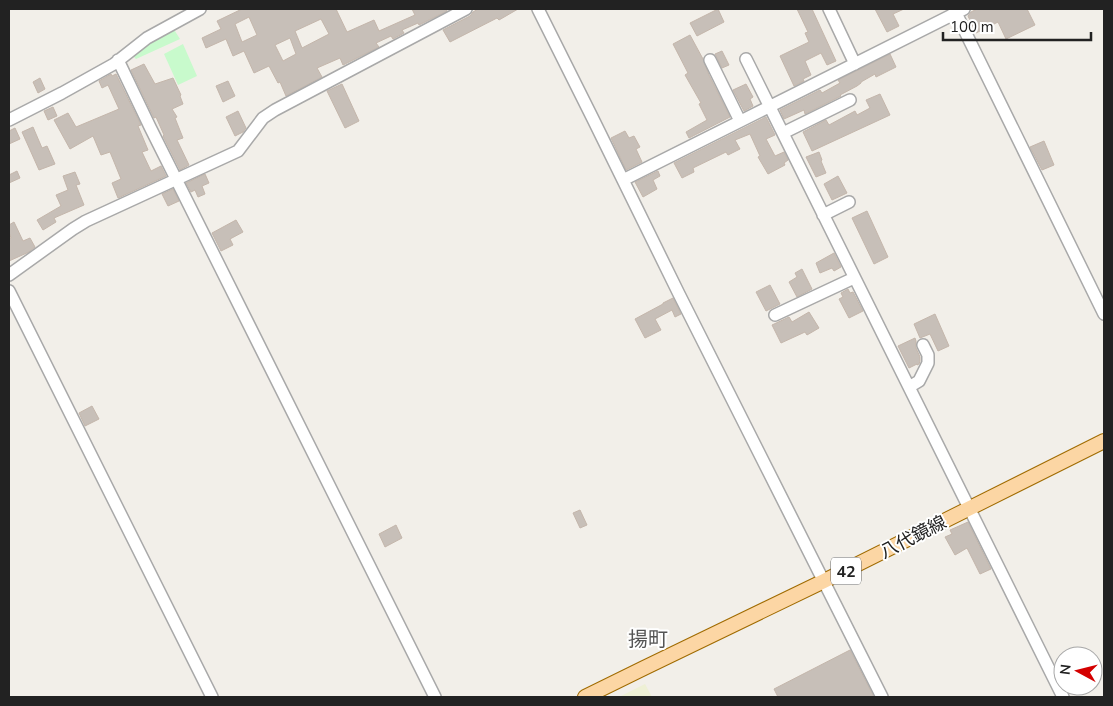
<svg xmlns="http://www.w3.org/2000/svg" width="1113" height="706" font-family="'Nunito Sans','Noto Sans JP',sans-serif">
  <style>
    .farmland { fill: #eef0d5 }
    .park { fill: #c8facc }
    .building { fill: #c7bfb8; stroke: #c4b6ab; fill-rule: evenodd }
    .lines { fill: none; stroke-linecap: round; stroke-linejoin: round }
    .minor-casing { stroke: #a9a9a9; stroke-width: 14 }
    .major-casing { stroke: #a06b00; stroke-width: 16 }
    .minor { stroke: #fff; stroke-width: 11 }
    .major { stroke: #fcd6a4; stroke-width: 14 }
    .labels { text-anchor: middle; stroke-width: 4; stroke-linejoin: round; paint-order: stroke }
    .shield { fill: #fff; stroke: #646464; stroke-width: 1 }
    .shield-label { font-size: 16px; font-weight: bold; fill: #222 }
    .street-label { font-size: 18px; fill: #222; stroke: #fff }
    .quarter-label { font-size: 20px; fill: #555; stroke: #fff }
  </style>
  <rect width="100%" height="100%" fill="#f2efe9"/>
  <path class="farmland" d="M645 684 652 697H619Z"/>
  <path class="park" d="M173 28 180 39 136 59 133 56 149 41Z
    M183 44 197 76 178 85 164 54Z"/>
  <path class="building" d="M242 9H336L347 32 374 20 379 31 415 15 412 9H446L447 11 419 25 418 23 402 30 404 33 393 39 391 36 376 43 379 47 343 65 340 58 317 68 322 77 286 96 280 82 278 83 269 66 254 73 244 51 233 56 226 39 206 48 202 38 221 29 217 21ZM249 17 257 35 242 42 235 24ZM321 19 329 34 302 48 295 31ZM290 38 296 54 283 61 275 45Z
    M478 9H518L499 20 497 18 450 42 443 30 470 16 473 12Z
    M718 9 724 22 697 36 690 23Z
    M797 9H812L836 61 827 65 821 53 805 61 811 75 803 79 804 81 794 86 780 56 809 42 805 33 808 32Z
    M875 9H904L893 14 899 26 887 32Z
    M977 9H1027L1035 25 1006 39 998 22 976 33 968 16 971 12Z
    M690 35 703 59 709 75 730 117 689 138 686 132 707 120 699 104 701 103 685 75 688 73 673 44Z
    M722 51 729 65 722 68 715 54Z
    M890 54 896 67 876 77 875 74 861 82V83L857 86 840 95 841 96 805 114 804 110 784 119 780 110 820 90 822 93 840 83 838 80Z
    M144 64 155 84 173 78 181 95 180 96 183 104 172 109 177 117 175 118 183 138 177 140 189 165 180 170 163 136 164 135 156 117 154 118 131 70Z
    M111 74 112 76 116 74 141 125 138 126 148 150 142 152 151 171 161 166 166 176 118 198 112 183 121 179 110 152 101 155 93 136 70 149 54 120 68 113 76 127 119 109 108 85 102 88 99 81Z
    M40 78 45 89 38 93 33 82Z
    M228 81 235 96 223 102 216 86Z
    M342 84 359 121 345 128 327 91Z
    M746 84 753 97 750 99 753 106 744 111 733 90Z
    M880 94 890 115 812 151 803 132 826 120 829 125 855 111 857 115 870 108 866 100Z
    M53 107 57 116 48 120 44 111Z
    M238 111 246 128 243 132 235 136 226 117Z
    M766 117 775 135 766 139 775 156 784 152 788 160 784 163 785 165 768 174 758 157 760 156 750 134 735 140 740 149 728 155 726 152 693 168 694 172 682 178 674 163Z
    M33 127 42 148 47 146 55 164 39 170 22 132Z
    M15 128 20 139 9 144V131Z
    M625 131 629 138 634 136 640 147 636 149 642 162 626 170 611 138Z
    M1044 141 1054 165 1042 170 1030 147Z
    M819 152 822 160 821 161 826 173 816 177 806 157Z
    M17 171 20 178 9 183V175Z
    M658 171 660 176 653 180 657 189 643 197 635 182Z
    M75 172 80 184 76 185 84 205 54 218 56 222 43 230 37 220 61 206 56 195 68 190 63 176Z
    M205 174 209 183 202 186 205 194 198 197 195 190 191 192 186 183Z
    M838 176 847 193 832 200 824 184Z
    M173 189 179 201 168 206 162 194Z
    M867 211 888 257 874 264 852 218Z
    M236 220 243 232 230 239 233 245 221 251 212 233Z
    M14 222 23 241 30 238 35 247 29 252 9 261V239L11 238 9 232V225Z
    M834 253 841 267 834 271 832 268 820 273 816 263Z
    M802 269 812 289 797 297 789 282 797 277 795 273Z
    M770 285 780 304 766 311 756 292Z
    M848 289 850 293 853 292 863 311 849 318 839 299 843 297 841 293Z
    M673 298 681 314 675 317 672 310 655 319 661 330 645 338 635 319 663 304V303Z
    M809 312 819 328 807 335 805 332 781 343 772 325 789 317 792 322Z
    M935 314 949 346 938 351 930 334 920 338 914 324Z
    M915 338 916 341V348L920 357V361L919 364 917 365V364L909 368 898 346Z
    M92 406 99 419 85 426 79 413Z
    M580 510 587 525 580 528 573 513Z
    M968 522 991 569 980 574 967 548 955 555 945 537 952 534 950 530Z
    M396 525 402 538 385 547 379 534Z
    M850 650 874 697H778L774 689Z"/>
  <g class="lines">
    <defs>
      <path id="minor" d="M538 9 593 119 679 294 882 697
        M829 9 855 64
        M954 9 1104 314
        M746 59 1063 697
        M118 60 150 127 435 697
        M710 60 740 121
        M9 120 62 93 114 64 147 38 200 9
        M783 133 850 100
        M623 180 964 9
        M823 215 849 202
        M9 275 73 229 86 221 238 151 263 118 275 110 466 9
        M9 291 212 697
        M775 315 854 278
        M909 387 919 381 928 363V355L923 345"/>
      <path id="major" d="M585 697 644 668 824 581 1104 441"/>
    </defs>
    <use href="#minor" class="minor-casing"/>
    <use href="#major" class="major-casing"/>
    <use href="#minor" class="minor"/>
    <use href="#major" class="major"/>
  </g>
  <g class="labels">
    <rect class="shield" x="831" y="557.5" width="30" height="27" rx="4"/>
    <g class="shield-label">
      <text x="846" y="577">42</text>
    </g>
    <g class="street-label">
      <text transform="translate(913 537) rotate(-27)" y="6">八代鏡線</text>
    </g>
    <g class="quarter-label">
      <text x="648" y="646">揚町</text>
    </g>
  </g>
  <rect width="1113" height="706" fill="none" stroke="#222222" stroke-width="20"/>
  <g transform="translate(1078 671) rotate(277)"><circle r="24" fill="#ffffff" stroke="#a7a7a7"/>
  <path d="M0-4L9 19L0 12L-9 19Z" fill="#d40000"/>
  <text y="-8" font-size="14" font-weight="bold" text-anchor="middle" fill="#222222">N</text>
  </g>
  <path d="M943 32v8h148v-8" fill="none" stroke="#222222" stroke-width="2.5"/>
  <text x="950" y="32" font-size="15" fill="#222222" stroke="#ffffff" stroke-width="4" paint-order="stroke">100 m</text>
</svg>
